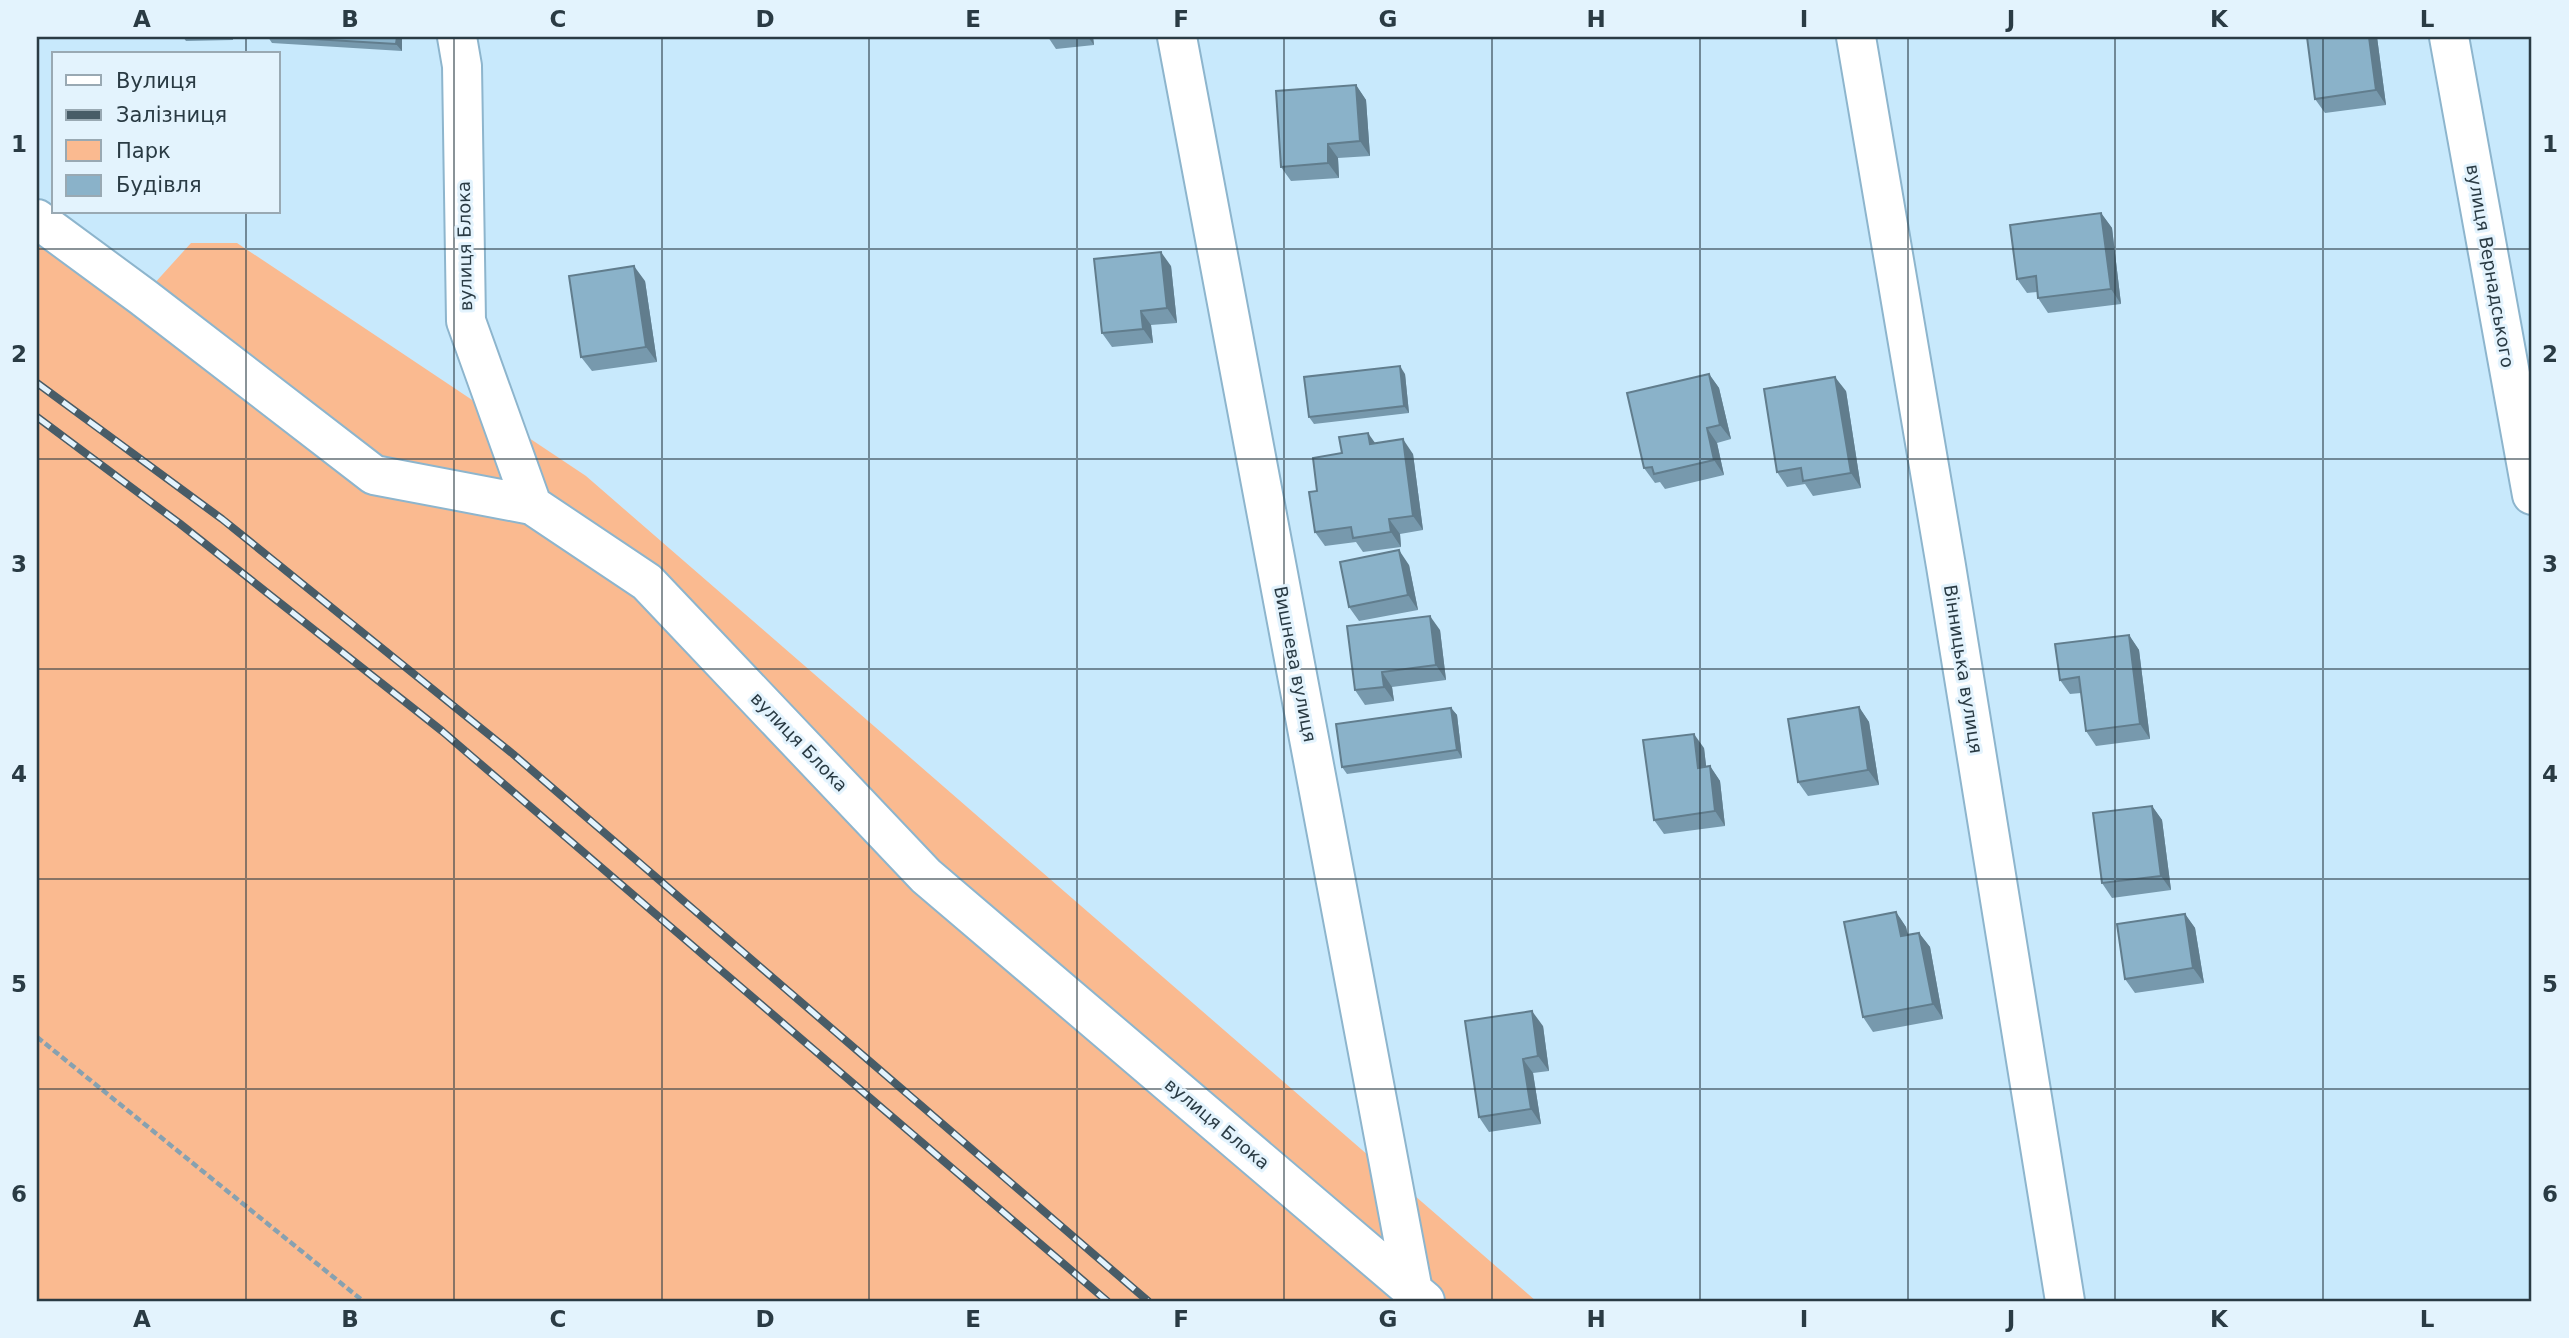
<svg xmlns="http://www.w3.org/2000/svg" width="2569" height="1338" font-family="'DejaVu Sans',sans-serif">
  <style>
    .green { fill: #faba90 }
    .lines { fill: none; stroke-linecap: round; stroke-linejoin: round }
    .minor-casing { stroke: #8db5cd; stroke-width: 42 }
    .path { stroke: #87a1b0; stroke-width: 4.5; stroke-dasharray: 7 3.5; stroke-linecap: butt }
    .minor { stroke: #fff; stroke-width: 38 }
    .rail-casing { stroke: #485c67; stroke-width: 8 }
    .rail { stroke: #e3f3fd; stroke-width: 5; stroke-dasharray: 16; stroke-linecap: butt }
    .wall { fill: #7799ad }
    .shaded-wall { fill: #617d8d }
    .building { fill: #8ab2c9; stroke: #617d8d; stroke-width: 2 }
    .grid { fill: none; stroke: #2a3b44; stroke-width: 2; stroke-opacity: 0.55 }
    .labels { text-anchor: middle; stroke-width: 6; stroke-linejoin: round; paint-order: stroke }
    .street-label { font-size: 18px; fill: #2a3b44; stroke: #e3f3fd }
    .neatline { fill: none; stroke: #2a3b44; stroke-width: 2.5 }
    .grid-label { font-size: 23px; text-anchor: middle; font-weight: bold; fill: #2a3b44 }
  </style>
  <rect width="100%" height="100%" fill="#c8e9fc"/>
  <path class="green" d="M37 219 143 296 191 243H237L586 476 1536 1301H37Z"/>
  <g class="lines">
    <defs>
      <path id="minor" d="M457 37 462 66 466 321 532 505 647 582 926 876 1425 1301
        M1177 37 1413 1291
        M1856 37 1946 566 2065 1301
        M2449 37 2532 495
        M37 219 143 297 374 475 532 505"/>
    </defs>
    <use href="#minor" class="minor-casing"/>
    <path class="path" d="M37 1037 363 1301"/>
    <use href="#minor" class="minor"/>
    <defs>
      <path id="rail" d="M37 383 222 519 513 754 1148 1301
        M37 417 179 523 442 731 1107 1301"/>
    </defs>
    <use href="#rail" class="rail-casing"/>
    <use href="#rail" class="rail"/>
  </g>
  <path class="wall" d="M183 37H233V40L186 41Z
    M268 37H402V51L272 43Z
    M1048 37H1093L1094 45 1056 49Z
    M2377 37 2386 105 2325 113 2315 99Z
    M1356 85 1366 100 1370 156 1338 158 1339 178 1291 181 1281 167Z
    M2101 213 2112 228 2121 304 2048 313 2038 298 2037 292 2027 293 2017 279Z
    M1171 266 1177 323 1151 325 1153 343 1112 347 1102 333Z
    M645 281 657 362 592 371 581 357Z
    M1405 374 1409 413 1314 424 1309 417Z
    M1709 374 1719 388 1731 439 1717 443 1724 475 1665 489 1660 482 1655 483 1644 468Z
    M1846 391 1861 488 1813 496 1805 484 1787 487 1777 472Z
    M1375 443 1413 454 1423 530 1400 534 1401 547 1363 552 1356 542 1325 546 1315 532 1317 491 1342 453Z
    M1409 565 1418 610 1359 621 1349 607Z
    M1440 630 1446 680 1392 687 1394 701 1365 705 1355 690Z
    M2129 635 2139 650 2150 739 2096 746 2086 731 2081 693 2070 694 2060 680Z
    M1859 707 1869 722 1879 785 1808 796 1798 782Z
    M1451 708 1457 715 1462 758 1347 774 1342 767Z
    M1704 748 1706 766H1710L1720 781 1725 826 1664 834 1654 820Z
    M2152 806 2162 820 2171 890 2112 898 2102 883Z
    M1896 912 1906 927 1908 935 1919 933 1930 947 1943 1019 1873 1032 1863 1017Z
    M2185 914 2195 928 2204 983 2135 993 2125 979Z
    M1543 1026 1549 1071 1533 1073 1541 1124 1489 1132 1479 1117Z"/>
  <path class="shaded-wall" d="M397 37H402V51L396 44Z
    M1088 37H1093L1094 45Z
    M2369 37H2377L2386 105 2376 90Z
    M1356 85 1366 100 1370 156 1360 141Z
    M1328 144 1338 158 1339 178 1328 163Z
    M2101 213 2112 228 2121 304 2111 289Z
    M1161 252 1171 266 1177 323 1167 308Z
    M634 266 645 281 657 362 646 347Z
    M1141 311 1151 325 1153 343 1143 329Z
    M1400 366 1405 374 1409 413 1404 406Z
    M1709 374 1719 388 1731 439 1720 425Z
    M1835 377 1846 391 1861 488 1851 473Z
    M1707 428 1717 443 1724 475 1714 460Z
    M1368 433 1378 447 1370 444Z
    M1403 439 1413 454 1423 530 1413 516Z
    M1389 519 1400 534 1401 547 1391 532Z
    M1399 550 1409 565 1418 610 1408 595Z
    M1430 616 1440 630 1446 680 1436 665Z
    M2129 635 2139 650 2150 739 2140 724Z
    M1382 672 1392 687 1394 701 1384 687Z
    M1859 707 1869 722 1879 785 1868 770Z
    M1451 708 1457 715 1462 758 1457 750Z
    M1694 734 1704 748 1708 782 1698 768Z
    M1710 766 1720 781 1725 826 1715 811Z
    M2152 806 2162 820 2171 890 2161 876Z
    M1896 912 1906 927 1911 951 1901 936Z
    M2185 914 2195 928 2204 983 2193 968Z
    M1919 933 1930 947 1943 1019 1933 1004Z
    M1532 1011 1543 1026 1549 1071 1538 1056Z
    M1523 1059 1533 1073 1541 1124 1531 1109Z"/>
  <path class="building" d="M280 37H397L396 44Z
    M2307 37H2369L2376 90 2315 99Z
    M1356 85 1360 141 1328 144V163L1281 167 1276 91Z
    M2101 213 2111 289 2038 298 2036 276 2017 279 2010 225Z
    M1161 252 1167 308 1141 311 1143 329 1102 333 1094 259Z
    M634 266 646 347 581 357 569 276Z
    M1400 366 1404 406 1309 417 1304 377Z
    M1709 374 1720 425 1707 428 1714 460 1654 474 1652 467 1644 468 1627 393Z
    M1835 377 1851 473 1803 481 1801 468 1777 472 1764 389Z
    M1368 433 1370 444 1403 439 1413 516 1389 519 1391 532 1353 538 1351 527 1315 532 1309 492 1317 491 1313 458 1342 453 1339 437Z
    M1399 550 1408 595 1349 607 1340 562Z
    M1430 616 1436 665 1382 672 1384 687 1355 690 1347 626Z
    M2129 635 2140 724 2086 731 2079 677 2060 680 2055 644Z
    M1859 707 1868 770 1798 782 1788 719Z
    M1451 708 1457 750 1342 767 1336 724Z
    M1694 734 1698 768 1710 766 1715 811 1654 820 1643 740Z
    M2152 806 2161 876 2102 883 2093 813Z
    M1896 912 1901 936 1919 933 1933 1004 1863 1017 1844 922Z
    M2185 914 2193 968 2125 979 2117 924Z
    M1532 1011 1538 1056 1523 1059 1531 1109 1479 1117 1465 1021Z"/>
  <path class="grid" d="M246 37V54M454 37V1301M662 37V1301M869 37V1301M1077 37V1301M1284 37V1301M1492 37V1301M1700 37V1301M1908 37V1301M2115 37V1301M2323 37V1301M246 212V1301M37 249H2532M37 459H2532M37 669H2532M37 879H2532M37 1089H2532"/>
  <g class="labels">
    <g class="street-label">
      <text transform="translate(465 246) rotate(-91)" y="6">вулиця Блока</text>
      <text transform="translate(2490 266) rotate(80)" y="6">вулиця Вернадського</text>
      <text transform="translate(1295 664) rotate(79)" y="6">Вишнева вулиця</text>
      <text transform="translate(1963 669) rotate(81)" y="6">Вінницька вулиця</text>
      <text transform="translate(799 742) rotate(46)" y="6">вулиця Блока</text>
      <text transform="translate(1217 1124) rotate(40)" y="6">вулиця Блока</text>
    </g>
  </g>
  <rect width="2569" height="1338" fill="none" stroke="#e3f3fd" stroke-width="77"/>
  <rect x="52" y="52" width="228" height="161" fill="#e3f3fd" stroke="#99a9b3" stroke-width="2"/>
  <rect x="66" y="75" width="35" height="10" fill="#ffffff" stroke="#99a9b3" stroke-width="2"/>
  <text x="116" y="88" font-size="21" fill="#2a3b44">Вулиця</text>
  <rect x="66" y="110" width="35" height="10" fill="#485c67" stroke="#99a9b3" stroke-width="2"/>
  <text x="116" y="122" font-size="21" fill="#2a3b44">Залізниця</text>
  <rect x="66" y="140" width="35" height="21" fill="#faba90" stroke="#99a9b3" stroke-width="2"/>
  <text x="116" y="158" font-size="21" fill="#2a3b44">Парк</text>
  <rect x="66" y="175" width="35" height="21" fill="#8ab2c9" stroke="#99a9b3" stroke-width="2"/>
  <text x="116" y="192" font-size="21" fill="#2a3b44">Будівля</text>
  <rect x="38" y="38" width="2492" height="1262" class="neatline"/>
  <g class="grid-label">
    <text x="142" y="27">A</text>
    <text x="350" y="27">B</text>
    <text x="558" y="27">C</text>
    <text x="765" y="27">D</text>
    <text x="973" y="27">E</text>
    <text x="1181" y="27">F</text>
    <text x="1388" y="27">G</text>
    <text x="1596" y="27">H</text>
    <text x="1804" y="27">I</text>
    <text x="2011" y="27">J</text>
    <text x="2219" y="27">K</text>
    <text x="2427" y="27">L</text>
    <text x="19" y="152">1</text>
    <text x="2550" y="152">1</text>
    <text x="19" y="362">2</text>
    <text x="2550" y="362">2</text>
    <text x="19" y="572">3</text>
    <text x="2550" y="572">3</text>
    <text x="19" y="782">4</text>
    <text x="2550" y="782">4</text>
    <text x="19" y="992">5</text>
    <text x="2550" y="992">5</text>
    <text x="19" y="1202">6</text>
    <text x="2550" y="1202">6</text>
    <text x="142" y="1327">A</text>
    <text x="350" y="1327">B</text>
    <text x="558" y="1327">C</text>
    <text x="765" y="1327">D</text>
    <text x="973" y="1327">E</text>
    <text x="1181" y="1327">F</text>
    <text x="1388" y="1327">G</text>
    <text x="1596" y="1327">H</text>
    <text x="1804" y="1327">I</text>
    <text x="2011" y="1327">J</text>
    <text x="2219" y="1327">K</text>
    <text x="2427" y="1327">L</text>
  </g>
</svg>
